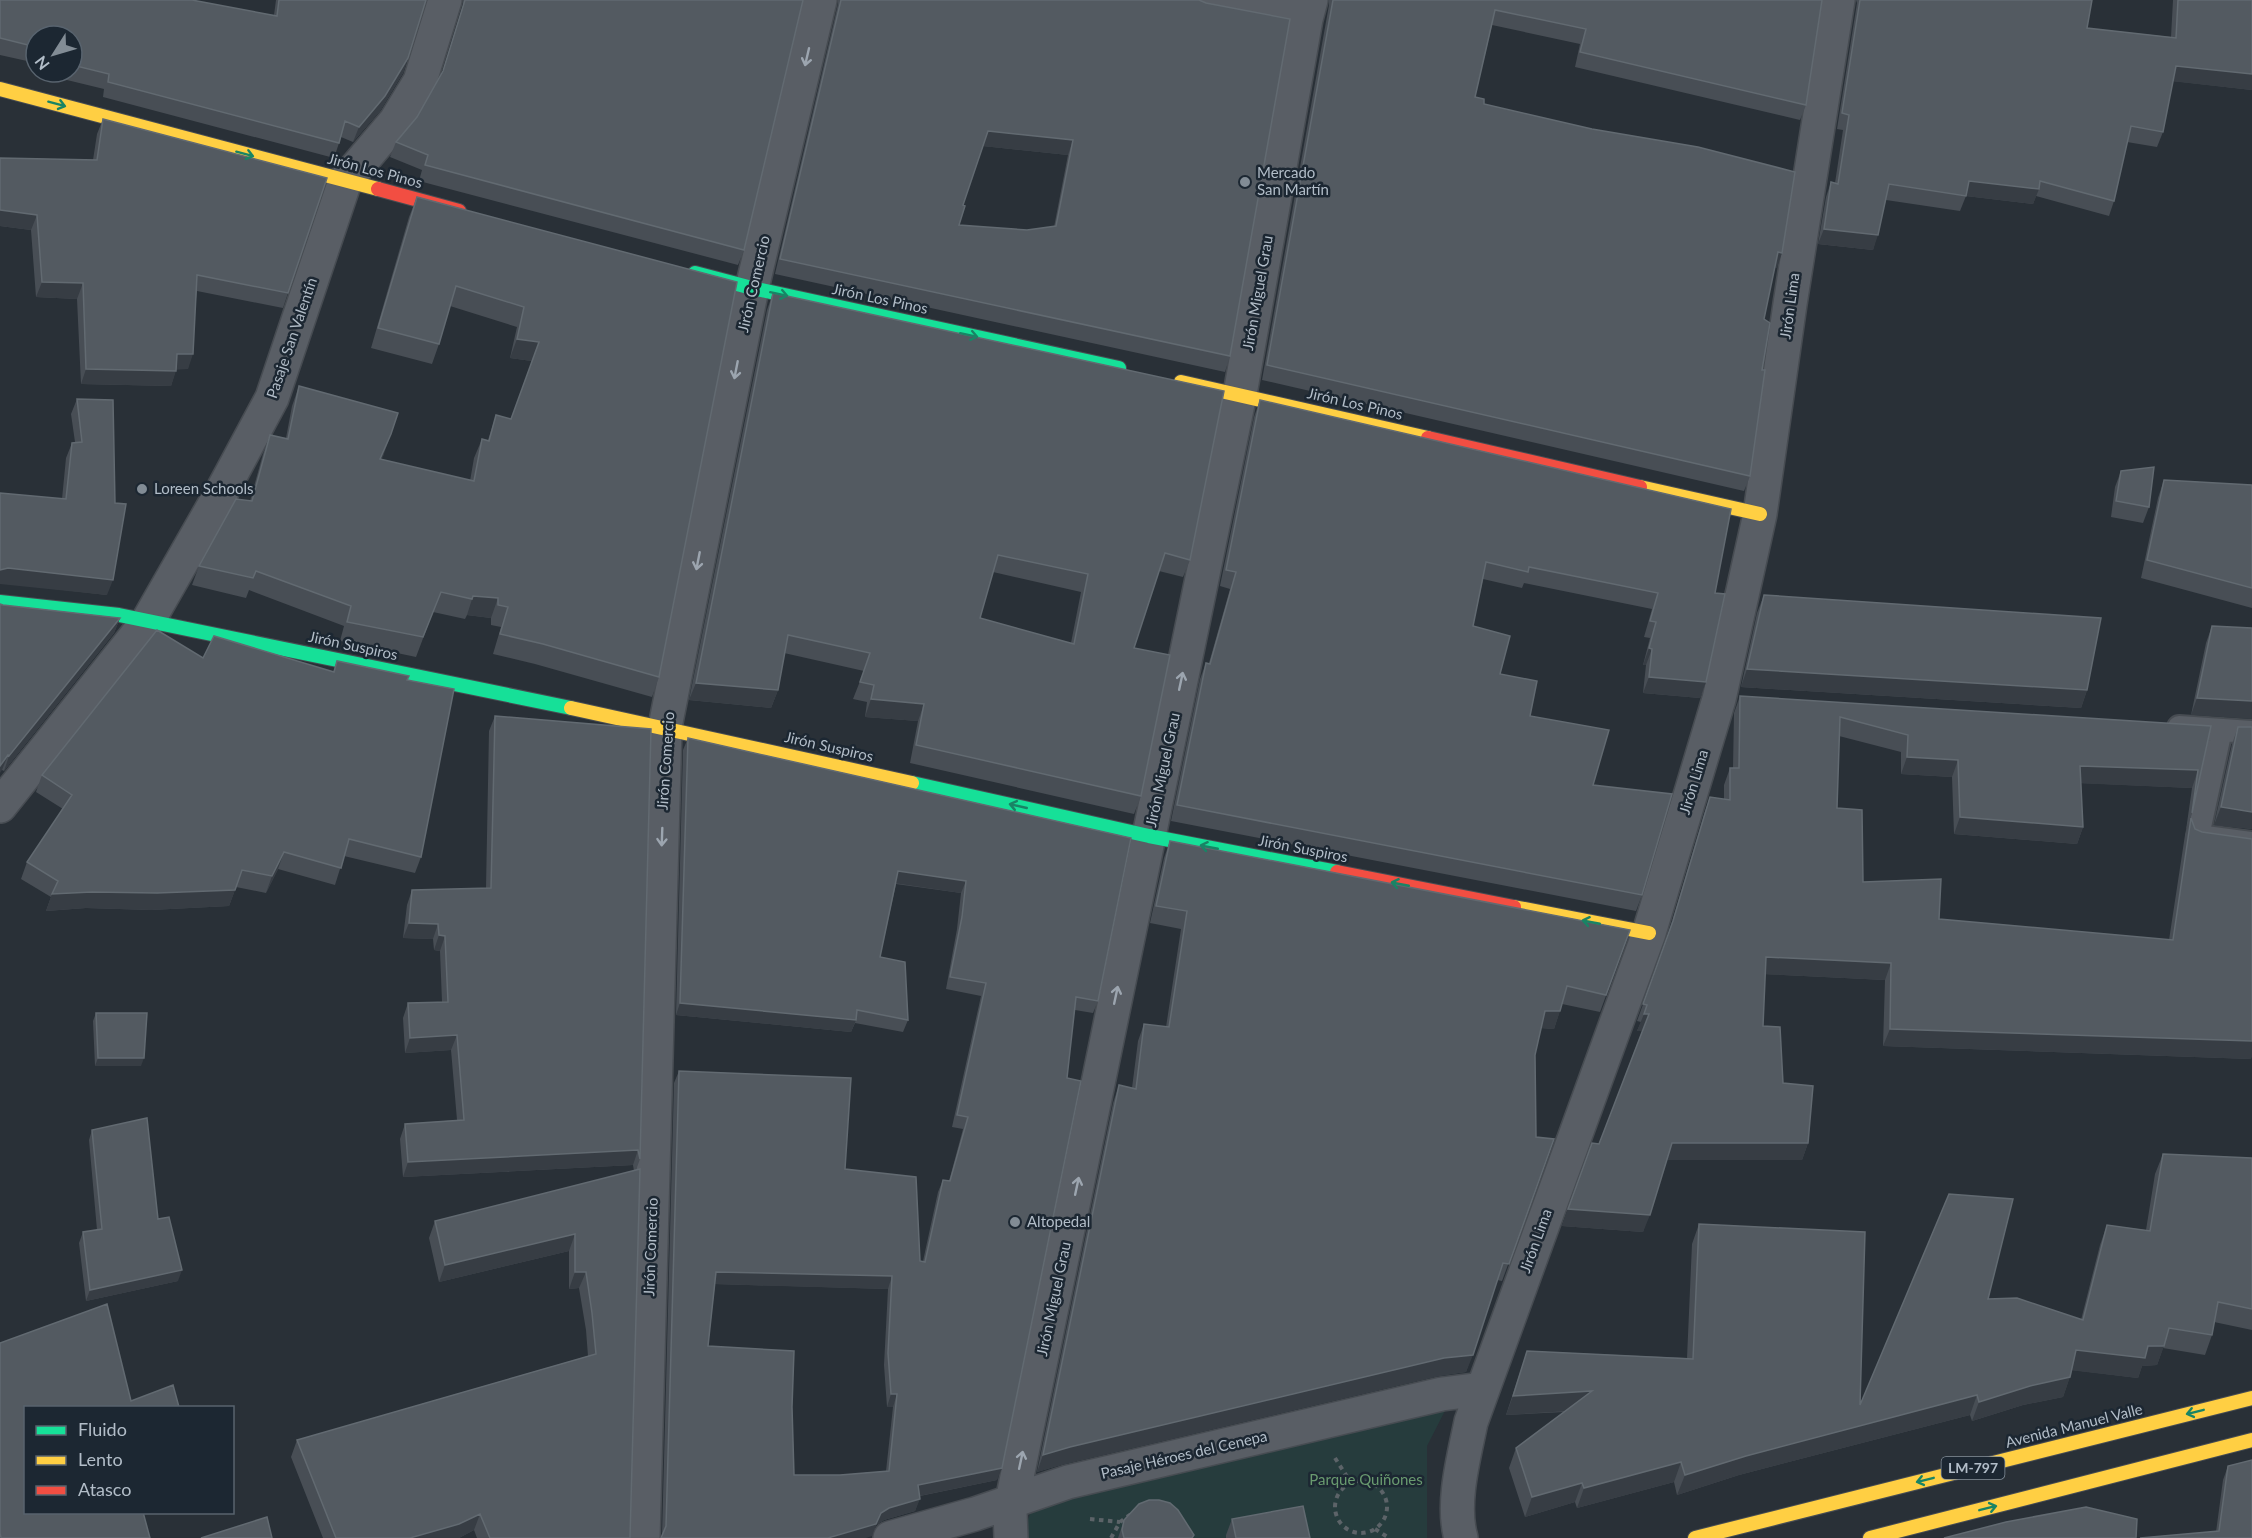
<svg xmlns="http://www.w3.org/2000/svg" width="2252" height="1538" font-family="Lato,sans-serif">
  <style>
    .green { fill: #263c3d }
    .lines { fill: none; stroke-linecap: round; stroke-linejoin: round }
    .lane-casing { stroke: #474c52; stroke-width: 26 }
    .street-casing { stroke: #474c52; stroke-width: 36 }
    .fast-casing { stroke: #474c52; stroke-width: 16 }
    .slow-casing { stroke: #474c52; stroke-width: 16 }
    .jam-casing { stroke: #474c52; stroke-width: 16 }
    .path { stroke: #5c6368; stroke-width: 4; stroke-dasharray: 4.5 4.5; stroke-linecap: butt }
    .lane { stroke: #595e65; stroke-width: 22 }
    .street { stroke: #595e65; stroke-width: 33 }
    .fast { stroke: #16e098; stroke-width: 14 }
    .slow { stroke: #ffcf43; stroke-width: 14 }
    .jam { stroke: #f24e42; stroke-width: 14 }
    .wall { fill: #484e55; fill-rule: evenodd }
    .shaded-wall { fill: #373d44 }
    .building { fill: #535a61; stroke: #626a71; stroke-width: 1.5; fill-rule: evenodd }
    .oneway { stroke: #9ca5af }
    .oneway2 { stroke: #198465 }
    .poi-dot { fill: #828c95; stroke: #1c2732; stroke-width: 2 }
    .labels { text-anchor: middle; stroke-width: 5; stroke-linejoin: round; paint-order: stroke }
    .shield { fill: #1c2732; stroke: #85909b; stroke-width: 1.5 }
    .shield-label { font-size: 14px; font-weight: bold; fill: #b2bdc8 }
    .street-label { font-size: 15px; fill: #b2bdc8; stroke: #1c2732 }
    .poi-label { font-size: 15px; fill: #b2bdc8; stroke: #1c2732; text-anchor: start }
    .park-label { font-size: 15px; fill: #699a6f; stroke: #1c2732 }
  </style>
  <rect width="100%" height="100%" fill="#293037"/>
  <path class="green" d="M1450 1401 1427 1446V1538H1021L1030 1514 1037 1504Z"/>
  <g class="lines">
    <defs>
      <path id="lane" d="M2179 727 2252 732
        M2221 730 2198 836 2252 843"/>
      <path id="street" d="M1204 0 1306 19
        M0 806 148 621 220 495 272 398 345 181 395 122 420 81 445 0
        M643 1538 665 727 752 288 820 0
        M890 1538 975 1514 1068 1482 1442 1394 1482 1389
        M1011 1538 1010 1512 1012 1501 1240 394 1306 19 1311 0
        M1461 1538C1451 1503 1464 1457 1471 1422L1649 933 1719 699 1760 514 1790 304 1838 0"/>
      <path id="fast" d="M695 273 752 288 1119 368
        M0 602 119 615 571 708
        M912 783 1149 836 1337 872"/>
      <path id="slow" d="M0 89 378 189
        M1181 382 1428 438
        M1640 487 1760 514
        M571 708 912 783
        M1514 907 1649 933
        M1695 1538 2252 1398
        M1870 1538 2252 1440"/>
      <path id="jam" d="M378 189 459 211
        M1428 438 1640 487
        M1337 872 1514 907"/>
    </defs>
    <use href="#lane" class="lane-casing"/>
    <use href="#street" class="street-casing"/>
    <use href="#fast" class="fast-casing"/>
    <use href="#slow" class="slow-casing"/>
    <use href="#jam" class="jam-casing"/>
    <path class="path" d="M1335 1458 1351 1483
      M1335 1507a26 26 0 1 1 52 0a26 26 0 1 1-52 0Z
      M1090 1519 1120 1522
      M1375 1529 1389 1538
      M1111 1538 1120 1522 1131 1514"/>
    <use href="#lane" class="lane"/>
    <use href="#street" class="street"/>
    <use href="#fast" class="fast"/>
    <use href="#slow" class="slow"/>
    <use href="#jam" class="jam"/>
  </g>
  <path class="wall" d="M0 0 274 15 276 0H426L403 73 380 111 353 142 341 137 334 158 103 97 104 89 34 72 36 63 0 55ZM36 36H72V72H36Z
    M463 0H803L744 250 738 265 419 181 422 170 390 157 396 142 417 117 442 74 463 5Z
    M838 0H1199L1230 356 1225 372 775 274 838 4ZM983 146 1068 155 1054 227 1027 230 959 225 963 205Z
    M1329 0H1822L1806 105 1800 120 1575 67 1580 44 1492 25 1475 97 1484 104 1777 268 1774 267 1764 319 1762 370 1750 476 1744 491 1262 380 1329 5Z
    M1856 0H2092L2087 28 2171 37 2173 0H2252V90L2173 81 2163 132 2157 147 2127 142 2114 201 2109 216 2036 196 2033 204 1966 196 1960 211 1886 200 1873 250 1818 244 1826 197 1831 182 1835 183 1843 130 1837 129 1857 3Z
    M103 119 288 293 283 308 197 291 188 369H176L171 386 81 384 77 299 36 297 31 230 0 226V158L93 160 97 134Z
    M417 197 737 282 659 677 652 697 535 664 493 654 501 627 491 625V618L467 615 465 619 433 612 416 657 340 641 344 626 249 590 246 598 192 585 199 566 250 501 263 454 270 435 286 438 292 406 299 386 384 454 381 460 470 481 474 458 482 439 488 440 496 415 511 419 532 361 510 358 517 327 450 306 439 344 432 364 371 348 409 217Z
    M773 293 1190 560 1183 577 1159 571 1134 648 1141 796 1134 814 910 763 918 721 865 717 867 702 853 699 864 671 784 653 778 690 771 708 689 700 767 310ZM993 572 1081 592 1071 643 980 618Z
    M77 399 107 595 2 583 62 499 66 458 72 443 75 442 71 414Z
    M1260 400 1715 593 1706 682 1700 698 1643 693 1646 665H1643L1650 638 1644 637 1652 609 1524 583 1522 588 1483 579 1473 626 1500 674 1530 716 1593 785 1642 895 1636 911 1171 821 1200 679 1206 663H1209L1230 589 1220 586 1254 417Z
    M2121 471 2149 507 2143 523 2111 517 2115 487Z
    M2164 480 2252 485V608L2141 578 2158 498Z
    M1764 595 2087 690 2081 708 1741 687 1757 613Z
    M3 605 120 618 114 633 4 771 2 770Z
    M2212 626 2252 628 2191 715 2206 643Z
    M203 658 333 672 337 661 407 680 421 857 415 873 344 856 335 885 278 869 266 893 236 887 229 906 151 910 86 908 46 911 51 897 21 879 27 862 63 809 36 792 42 775Z
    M1740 696 2211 726 2192 813 2186 830 2192 788 2081 783 2083 827 2077 844 1954 834 1952 777 1901 774V752L1839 736 1837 808 1863 882 1939 919 2169 940 2185 835 2191 818 2251 1059 1883 1046 1885 980 1765 974 1763 1026 1783 1083 1808 1143 1802 1160H1666L1643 1232 1562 1226 1592 1143 1599 1144 1642 1031H1637L1641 1022 1637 1021 1667 938 1704 814 1710 797 1724 799V785L1730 768H1733L1734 713Z
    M495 716 651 729 640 1159 636 1170 630 1538H477L474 1530 459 1538H323L291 1457 297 1440 588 1356 586 1330 579 1288 569 1289V1251L439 1282 429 1238 435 1221 634 1171 633 1165 403 1177 400 1139 405 1124 457 1120 451 1050 405 1053 403 1018 408 1003 442 1002 440 951 434 950 433 939 403 938 407 905 412 890 486 888 489 731Z
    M2238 727H2252V829L2214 825 2232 744Z
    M688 738 1131 838 1098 1001 1093 1013 1075 1010 997 1480 920 1496 915 1511 884 1520 876 1525 872 1536H662L674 1083 679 1071 845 1169 920 1261H923L938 1192 943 1180 949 1181 963 1129 952 1127 981 996 946 989 957 929 961 893 896 884 880 957 908 1020 903 1032 855 1023 851 1032 676 1015 683 750ZM715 1284 888 1289 884 1365 887 1407H893L886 1471 840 1475H794L792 1407 708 1346Z
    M1170 841 1630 930 1600 1012 1562 1004 1554 1029 1541 1028 1535 1055 1536 1137 1554 1139 1502 1281 1497 1280 1466 1372 1438 1376 1064 1464 1037 1472 1113 1103 1119 1085 1132 1088 1138 1041 1144 1024 1166 1027 1181 929 1150 923 1164 858Z
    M96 1013 141 1066H95L93 1021Z
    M92 1130 178 1281 86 1301 79 1243 83 1232 97 1230 89 1140Z
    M2163 1154 2252 1158V1330L2214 1322 2212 1335 2205 1355 2163 1348 2157 1365 2142 1366 2138 1378 2072 1370 2063 1397 2023 1405 1972 1421 1970 1415 1739 1475 1677 1495 1674 1482 1577 1508 1575 1502 1525 1517 1509 1468 1516 1448 1564 1412 1506 1415 1527 1351 1687 1358 1692 1244 1699 1224 1860 1405 1988 1299 2081 1320 2100 1245 2107 1225 2146 1230 2155 1174Z
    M2228 1466 2252 1538 2216 1532 2223 1480Z
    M1232 1519 1310 1538H1226V1535Z
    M1124 1520 1193 1538H1118Z"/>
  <path class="shaded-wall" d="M408 58 403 73 380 111 353 142 359 127Z
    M2176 66 2252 74V90L2170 81Z
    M988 131 1073 140 1068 155 982 146Z
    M1969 181 2039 189 2033 204 1966 196Z
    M0 210 37 215 31 230 0 226Z
    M1824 229 1878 235 1873 250 1818 244Z
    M1778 252 1782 253 1777 268 1772 267Z
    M42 282 83 283 77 299 36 297Z
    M517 339 539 342 532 361 510 358Z
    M177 354H193L188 369 172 370Z
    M86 369 176 371 171 386 81 384Z
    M391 434 384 454 372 479 380 459Z
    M8 568 113 580 107 595 0 584V570Z
    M473 596 498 598 491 618 467 615Z
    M120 618 114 633 4 771 9 756Z
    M1649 648 1652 649 1646 665H1643Z
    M1747 669 2087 690 2081 708 1741 687Z
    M1649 677 1706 682 1700 698 1643 693Z
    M696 683 778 690 771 708 689 700Z
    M2197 698 2252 701V719L2191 715Z
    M871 699 924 704 918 721 865 717Z
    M8 755 2 770 0 773V766Z
    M1907 757 1958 760 1952 777 1901 774Z
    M2080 766 2198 770 2192 788 2074 783Z
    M2221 807 2252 812V829L2214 825Z
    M1960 817 2083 827 2077 844 1954 834Z
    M284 852 278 869 266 893 272 876Z
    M898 871 966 881 961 893 894 883Z
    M235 890 229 906 151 910 86 908 46 911 52 894 92 892Z
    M409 923 438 924 433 939 403 938Z
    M439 935 445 936 440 951 434 950Z
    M1766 957 1891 963 1885 980 1760 974Z
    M680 1003 856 1020 851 1032 676 1015Z
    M1545 1011H1560L1554 1029 1539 1028Z
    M1644 1014H1649L1643 1031H1637Z
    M1890 1029 2252 1041V1057L2251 1059 1883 1046Z
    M457 1035 451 1050 405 1053 410 1038Z
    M98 1058H144L141 1066H95Z
    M1672 1143H1808L1802 1160H1665Z
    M638 1150 633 1165 403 1177 408 1162Z
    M1568 1209 1650 1215 1643 1232 1562 1226Z
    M575 1234 569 1251 439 1282 445 1265Z
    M182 1270 178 1281 86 1301 90 1290Z
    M575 1272H586L579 1288 569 1289Z
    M716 1272 892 1276 888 1289 712 1284Z
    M2164 1346 2157 1365 2142 1366 2138 1378 2069 1370 2076 1350Z
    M1473 1355 1466 1372 1438 1376 1064 1464 1037 1472 1043 1455 1070 1447 1444 1358Z
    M2070 1377 2063 1397 2023 1405 1972 1421 1979 1402 2030 1386Z
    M1592 1391 1585 1410 1506 1415 1513 1396Z
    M891 1394H897L893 1407H887Z
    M1977 1395 1970 1415 1739 1475 1677 1495 1685 1475 1746 1456Z
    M1681 1462 1674 1482 1577 1508 1584 1488Z
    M1002 1468 997 1480 914 1497 918 1485Z
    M1582 1483 1575 1502 1525 1517 1532 1497Z
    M920 1499 915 1511 884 1520 876 1525 872 1536 866 1538H828L881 1513 889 1508Z
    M480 1514 474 1530 459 1538H410Z"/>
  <path class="building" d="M0 0H192L277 16 279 0H426L408 58 385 96 359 127 345 121 339 143 108 82 109 74 72 65V36H36V47L0 38Z
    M465 0H803L744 250 425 165 428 155 396 142 417 117 443 71Z
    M841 0H1199L1206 3 1290 19 1230 356 780 259ZM988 131 1073 140 1056 226 1027 230 959 225 965 206 963 205Z
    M1333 0H1822L1806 105 1580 52 1586 29 1495 10 1475 97 1484 99V104L1592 129 1698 147 1795 172 1782 253 1778 252 1764 319 1770 323 1762 370H1765L1750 476 1267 365Z
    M1860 0H2092L2087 28 2176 38 2178 0H2252V74L2176 66 2163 132 2131 126 2114 201 2040 181 2039 189 1969 181 1966 196 1889 184 1878 235 1824 229 1831 182 1838 184 1849 115 1842 113Z
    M103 119 327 178 288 293 197 275 193 354H177L176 371 86 369 83 283 42 282 37 215 0 210V158L97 160Z
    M417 197 737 282 659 677 543 644 500 634 508 607 498 605V598L473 596 472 599 441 592 423 637 347 622 351 606 256 571 253 578 199 566 236 499 252 501 270 435 288 439 299 386 398 413 391 434 380 459 474 481 482 439 489 441 496 415 511 419 539 342 517 339 524 307 456 286 439 344 378 328Z
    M773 293 1224 391 1190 560 1165 553 1134 648 1170 655 1141 796 916 745 924 704 871 699 874 685 860 682 870 653 788 635 778 690 696 683ZM998 555 1088 574 1074 644 980 618Z
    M77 399 113 400 115 503 126 504 113 580 8 568 0 570V493L66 499 72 443 82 442Z
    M1260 400 1731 509 1715 593 1725 594 1706 682 1649 677 1652 649 1649 648 1656 622 1650 621 1658 593 1529 567 1528 572 1486 562 1473 626 1510 636 1500 674 1537 681 1530 716 1609 730 1593 785 1672 794 1642 895 1177 805 1206 663 1210 664 1236 572 1226 570Z
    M2154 467 2149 507 2116 501 2121 471Z
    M2164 480 2252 485V588L2147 560Z
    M1764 595 2101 618 2087 690 1747 669Z
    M0 604 3 605 120 618 9 756 8 755 0 766Z
    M2212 626 2252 628V701L2197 698Z
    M157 630 203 658 214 636 334 672 337 661 409 676 407 680 454 689 421 857 349 839 341 868 284 852 272 876 242 870 235 890 157 893 92 892 52 894 58 881 27 862 72 795 42 775Z
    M1740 696 2211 726 2192 813 2198 770 2080 766 2083 827 1960 817 1958 760 1907 757 1908 735 1840 717 1837 808 1862 810 1863 882 1941 879 1939 919 2173 940 2191 818 2195 829 2202 832 2252 839V1041L1890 1029 1891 963 1766 957 1763 1026 1780 1027 1783 1083 1813 1086 1808 1143H1672L1650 1215 1568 1209 1592 1143 1599 1144 1649 1014H1644L1647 1005 1643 1004 1673 921 1710 797 1730 800V768H1739Z
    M495 716 651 729 640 1159 638 1150 408 1162 405 1124 464 1120 457 1035 410 1038 408 1003 448 1002 445 936 439 935 438 924 409 923 412 890 491 888Z
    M2238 727H2252V812L2221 807Z
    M688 738 1131 838 1098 1001 1076 997 1067 1078 1081 1081 1002 1468 918 1485 920 1499 889 1508 881 1513 876 1524 828 1538H661L666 1526 679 1071 851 1078 845 1169 916 1177 920 1261 925 1262 943 1180 950 1181 968 1117 957 1115 986 983 950 977 962 917 966 881 898 871 880 957 905 962 908 1020 857 1010 856 1020 680 1003ZM716 1272 892 1276 888 1353 891 1394H897L889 1471 840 1475H794L792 1407 794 1351 708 1346Z
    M1170 841 1630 930 1606 995 1567 986 1560 1011H1545L1535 1055 1536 1137 1554 1139 1509 1264 1503 1263 1473 1355 1444 1358 1070 1447 1043 1455 1119 1085 1136 1089 1144 1024 1169 1027 1187 911 1156 906Z
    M96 1013H147L144 1058H98Z
    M147 1118 158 1219 169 1217 182 1270 90 1290 83 1232 102 1229 92 1130Z
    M2163 1154 2252 1158V1309L2218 1302 2212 1335 2169 1328 2164 1346H2148L2145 1358 2076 1350 2070 1377 2030 1386 1979 1402 1977 1395 1746 1456 1685 1475 1681 1462 1584 1488 1582 1483 1532 1497 1516 1448 1592 1391 1513 1396 1527 1351 1693 1359 1699 1224 1865 1232 1860 1405 1949 1194 2013 1199 1988 1299 2017 1298 2083 1320 2107 1225 2150 1231Z
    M640 1169 630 1538H490L480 1514 459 1524 410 1538H336L297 1440 596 1354 592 1313 586 1272H575V1234L445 1265 435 1221Z
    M107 1304 131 1401 173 1385 179 1407H26V1512H143L150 1538H1L0 1533V1343Z
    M2252 1460V1538H2140L2219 1531 2228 1466Z
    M1149 1500H1159L1170 1503 1178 1510 1194 1535 1192 1538H1124L1122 1530 1124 1520 1139 1504Z
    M1303 1506 1310 1538H1236L1232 1519Z
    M2086 1507 2137 1519 2136 1538H1944L2006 1522Z
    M267 1517 272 1538H201Z"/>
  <defs><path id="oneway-shaft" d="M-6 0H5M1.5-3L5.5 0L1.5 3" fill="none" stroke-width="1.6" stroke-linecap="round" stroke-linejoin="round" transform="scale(1.5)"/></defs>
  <g class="oneway">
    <use href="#oneway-shaft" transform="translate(807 57) rotate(103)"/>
    <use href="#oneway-shaft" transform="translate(736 370) rotate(101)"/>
    <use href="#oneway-shaft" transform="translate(698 561) rotate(101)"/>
    <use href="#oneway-shaft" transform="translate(1181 681) rotate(-78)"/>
    <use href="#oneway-shaft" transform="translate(662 837) rotate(92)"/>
    <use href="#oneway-shaft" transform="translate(1116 995) rotate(-78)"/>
    <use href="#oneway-shaft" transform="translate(1077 1186) rotate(-78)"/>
    <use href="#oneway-shaft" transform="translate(1021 1460) rotate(-78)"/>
  </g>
  <g class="oneway2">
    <use href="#oneway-shaft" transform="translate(57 104) rotate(15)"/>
    <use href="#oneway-shaft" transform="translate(245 154) rotate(15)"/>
    <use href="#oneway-shaft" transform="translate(779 294) rotate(12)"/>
    <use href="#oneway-shaft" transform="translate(969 335) rotate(12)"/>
    <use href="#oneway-shaft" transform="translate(1018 806) rotate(-167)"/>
    <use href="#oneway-shaft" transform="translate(1209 847) rotate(-169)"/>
    <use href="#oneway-shaft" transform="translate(1400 884) rotate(-169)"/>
    <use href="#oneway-shaft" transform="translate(1591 922) rotate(-169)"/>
    <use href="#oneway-shaft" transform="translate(2195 1412) rotate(166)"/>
    <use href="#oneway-shaft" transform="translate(1925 1480) rotate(166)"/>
    <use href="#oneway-shaft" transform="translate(1988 1508) rotate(-14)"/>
  </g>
  <g class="poi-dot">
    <circle cx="1245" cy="182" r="6"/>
    <circle cx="142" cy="489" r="6"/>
    <circle cx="1015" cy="1222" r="6"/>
  </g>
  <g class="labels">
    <rect class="shield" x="1941.5" y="1457" width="63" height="22" rx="4.5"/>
    <g class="shield-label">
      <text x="1973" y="1473">LM-797</text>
    </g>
    <g class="street-label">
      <text transform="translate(375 171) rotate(15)" y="5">Jirón Los Pinos</text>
      <text transform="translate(754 284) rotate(-77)" y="5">Jirón Comercio</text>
      <text transform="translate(1258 293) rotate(-80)" y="5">Jirón Miguel Grau</text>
      <text transform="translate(880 299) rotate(12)" y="5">Jirón Los Pinos</text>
      <text transform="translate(1790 306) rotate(-82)" y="5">Jirón Lima</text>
      <text transform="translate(292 338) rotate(-71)" y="5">Pasaje San Valentín</text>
      <text transform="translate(1355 404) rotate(13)" y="5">Jirón Los Pinos</text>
      <text transform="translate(353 646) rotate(12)" y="5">Jirón Suspiros</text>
      <text transform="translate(829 747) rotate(13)" y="5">Jirón Suspiros</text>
      <text transform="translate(666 761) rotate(-86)" y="5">Jirón Comercio</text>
      <text transform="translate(1163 770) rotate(-78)" y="5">Jirón Miguel Grau</text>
      <text transform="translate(1694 782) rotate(-73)" y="5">Jirón Lima</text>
      <text transform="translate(1303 849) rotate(11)" y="5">Jirón Suspiros</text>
      <text transform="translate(1536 1241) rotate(-70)" y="5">Jirón Lima</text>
      <text transform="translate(651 1247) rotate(-88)" y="5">Jirón Comercio</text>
      <text transform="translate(1054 1299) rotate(-78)" y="5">Jirón Miguel Grau</text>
      <text transform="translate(2074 1426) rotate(-14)" y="5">Avenida Manuel Valle</text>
      <text transform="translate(1184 1455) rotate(-13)" y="5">Pasaje Héroes del Cenepa</text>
    </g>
    <g class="poi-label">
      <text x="1257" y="178">Mercado<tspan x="1257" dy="17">San Martín</tspan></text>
      <text x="154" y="494">Loreen Schools</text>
      <text x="1027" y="1227">Altopedal</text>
    </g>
    <g class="park-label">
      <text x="1366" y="1485">Parque Quiñones</text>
    </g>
  </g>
  <rect x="24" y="1406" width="210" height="108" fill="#1c2732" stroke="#58636e" stroke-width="1.5"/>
  <rect x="36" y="1426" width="30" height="9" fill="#16e098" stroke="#58636e" stroke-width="1.5"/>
  <text x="78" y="1436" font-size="18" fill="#b2bdc8">Fluido</text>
  <rect x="36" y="1456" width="30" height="9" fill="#ffcf43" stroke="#58636e" stroke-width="1.5"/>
  <text x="78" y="1466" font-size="18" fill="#b2bdc8">Lento</text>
  <rect x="36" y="1486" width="30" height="9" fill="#f24e42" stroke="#58636e" stroke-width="1.5"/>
  <text x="78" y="1496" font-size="18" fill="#b2bdc8">Atasco</text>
  <g transform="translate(54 54) rotate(233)"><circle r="28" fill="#1c2732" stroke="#58636e" stroke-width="1.5"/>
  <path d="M0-4.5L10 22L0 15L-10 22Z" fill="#828c95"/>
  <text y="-9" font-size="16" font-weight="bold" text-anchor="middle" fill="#b2bdc8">N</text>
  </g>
</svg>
